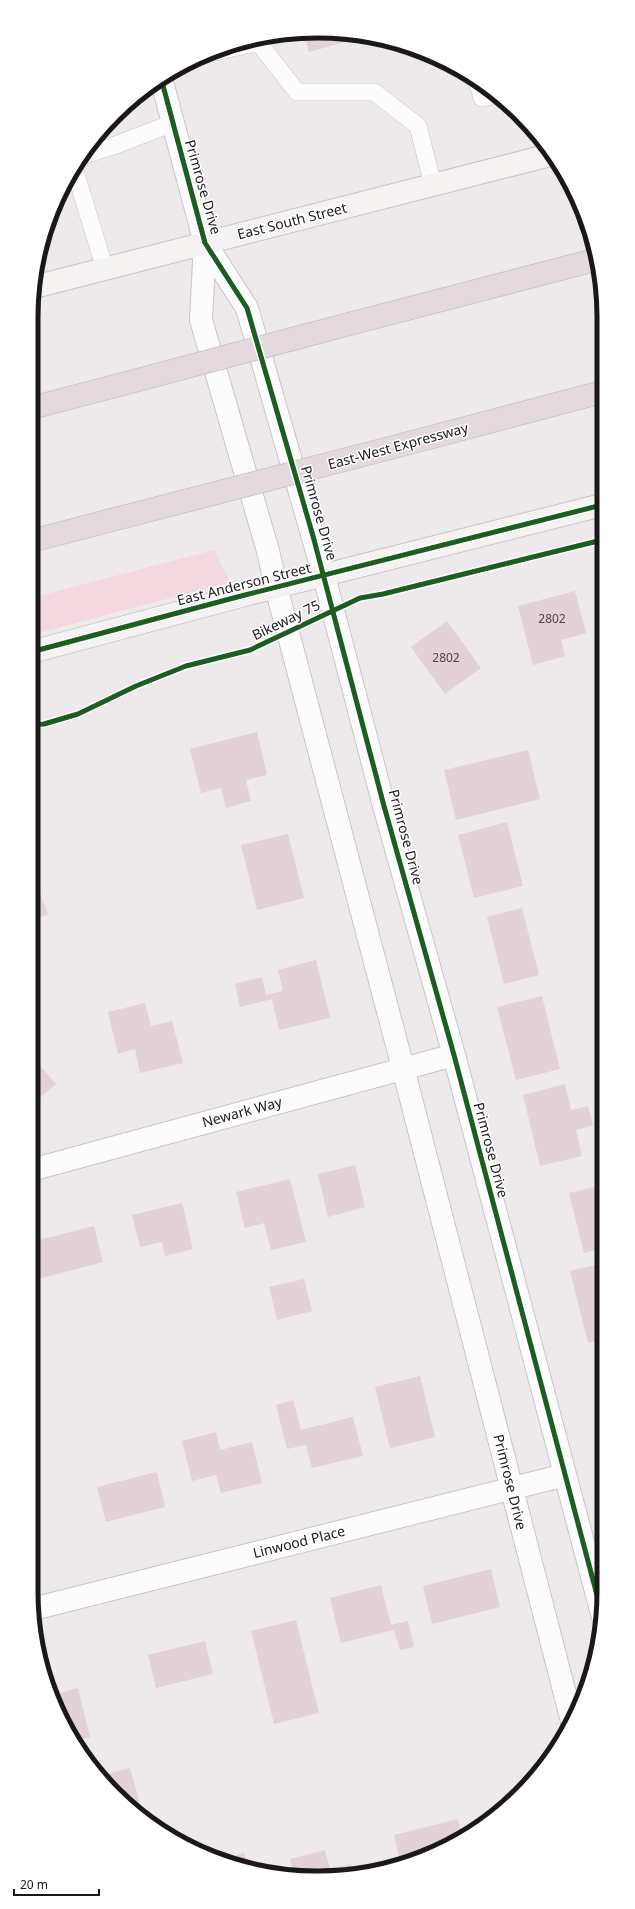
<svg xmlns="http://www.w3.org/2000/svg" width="635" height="1909" font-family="'Noto Sans',sans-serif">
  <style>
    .green { fill: #f4d7df }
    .building { fill: #e2d1d6 }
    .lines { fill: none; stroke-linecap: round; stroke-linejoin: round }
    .service-casing { stroke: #c9c5c6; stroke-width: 18 }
    .minor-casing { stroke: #c9c5c6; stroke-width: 24 }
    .tertiary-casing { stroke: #c9c5c6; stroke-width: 24 }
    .secondary-casing { stroke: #c9c5c6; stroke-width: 24 }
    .motorway-casing { stroke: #c7c4c5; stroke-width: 24 }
    .service { stroke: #fcfcfc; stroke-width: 17 }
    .minor { stroke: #fcfcfc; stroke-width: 22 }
    .tertiary { stroke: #fcfcfc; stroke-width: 22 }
    .secondary { stroke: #f5f2f2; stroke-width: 22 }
    .motorway { stroke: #e4dadd; stroke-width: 22 }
    .motorway-bridge-casing { stroke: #c7c4c5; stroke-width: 24; stroke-linecap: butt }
    .motorway-bridge { stroke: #e4dadd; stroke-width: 22 }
    .cycleway-casing { stroke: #fff; stroke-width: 8 }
    .cycleway { stroke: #1b5e20; stroke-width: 5 }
    .labels { text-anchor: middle; stroke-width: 3; stroke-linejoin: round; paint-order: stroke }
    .number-label { font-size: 12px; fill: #4d4648 }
    .street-label { font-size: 14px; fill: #1b1819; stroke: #fff }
    .rim { fill: none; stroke: #1b1819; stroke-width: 5 }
  </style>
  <rect width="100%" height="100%" fill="#eee9ea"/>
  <path class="green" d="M214 550 230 582 31 635V598Z"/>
  <path class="building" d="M318 31 366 36 309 52 304 32Z
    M575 591 586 633 561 640 565 656 533 665 518 606Z
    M447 621 481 668 445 694 411 647Z
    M257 732 267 775 246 780 251 801 226 808 221 788 201 793 190 749Z
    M528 750 540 799 456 820 444 770Z
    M507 822 523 886 474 898 458 835Z
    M288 834 304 898 257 910 241 845Z
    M31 870 48 914 31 921Z
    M522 908 539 975 504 984 487 917Z
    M316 960 330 1018 279 1030 272 999 240 1007 235 984 262 977 266 995 283 991 278 970Z
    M542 996 560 1069 516 1080 497 1007Z
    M145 1003 151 1026 172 1021 183 1063 140 1073 135 1049 118 1054 108 1012Z
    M31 1056 56 1084 31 1105Z
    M565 1084 571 1110 588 1106 593 1125 576 1130 582 1156 540 1166 523 1095Z
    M355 1165 365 1207 328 1217 318 1174Z
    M290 1179 306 1242 271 1250 264 1223 245 1228 236 1192Z
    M603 1185V1248L584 1253 569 1193Z
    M182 1203 193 1249 165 1256 162 1242 140 1247 132 1215Z
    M94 1226 103 1262 31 1281V1242Z
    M603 1263 604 1339 588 1343 570 1271Z
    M304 1279 312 1311 277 1320 269 1287Z
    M420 1376 435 1437 390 1448 375 1387Z
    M293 1400 301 1430 353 1417 363 1456 312 1468 306 1445 287 1449 276 1405Z
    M216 1432 220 1450 252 1442 262 1483 221 1493 216 1475 192 1481 182 1441Z
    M157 1472 165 1507 106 1522 97 1487Z
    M491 1569 500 1607 432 1624 423 1586Z
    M381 1585 391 1625 408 1621 414 1647 400 1650 394 1630 341 1643 330 1598Z
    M296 1620 319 1713 274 1724 251 1631Z
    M205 1641 213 1674 156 1688 148 1655Z
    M78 1688 90 1737 77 1740 53 1701 51 1695Z
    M130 1768 139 1801 127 1804 99 1776Z
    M458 1819 462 1837 444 1849 401 1865 394 1835Z
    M325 1850 330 1870 351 1864 354 1874 336 1877 294 1876 290 1859Z
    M244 1853 247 1865 223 1858Z"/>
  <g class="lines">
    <defs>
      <path id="service" d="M206 54 258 42 297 92H374L418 126 433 185
        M478 84 482 98 493 96
        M81 156 113 146 173 123
        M74 168 105 269"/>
      <path id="minor" d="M324 576 384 806 454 1055 602 1614
        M276 587 403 1068 572 1721
        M31 1170 454 1055
        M33 1609 565 1475"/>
      <path id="tertiary" d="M161 78 205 243 247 308 324 576
        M205 243 201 320 268 551 276 587"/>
      <path id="secondary" d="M34 287 550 155
        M31 652 241 596 602 505"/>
      <path id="motorway" d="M353 323 595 260
        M31 408 119 385
        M390 448 602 392
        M31 541 158 508"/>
    </defs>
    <use href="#service" class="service-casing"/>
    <use href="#minor" class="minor-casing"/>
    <use href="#tertiary" class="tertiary-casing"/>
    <use href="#secondary" class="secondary-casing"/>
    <use href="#motorway" class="motorway-casing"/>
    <use href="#service" class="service"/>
    <use href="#minor" class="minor"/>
    <use href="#tertiary" class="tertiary"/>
    <use href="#secondary" class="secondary"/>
    <use href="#motorway" class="motorway"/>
    <defs>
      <path id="motorway-bridge" d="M119 385 353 323
        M158 508 390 448"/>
    </defs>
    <use href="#motorway-bridge" class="motorway-bridge-casing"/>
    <use href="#motorway-bridge" class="motorway-bridge"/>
    <defs>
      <path id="cycleway" d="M161 78 205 243 247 308 313 536 384 806 454 1055 602 1614
        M31 652 241 596 602 505
        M31 725 44 724 78 714 136 686 186 666 250 650 360 598 383 594 602 540"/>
    </defs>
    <use href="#cycleway" class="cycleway-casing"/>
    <use href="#cycleway" class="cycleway"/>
  </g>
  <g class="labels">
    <g class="number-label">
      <text x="552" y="623">2802</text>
      <text x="446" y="662">2802</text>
    </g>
    <g class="street-label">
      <text transform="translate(203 187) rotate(74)" y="5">Primrose Drive</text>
      <text transform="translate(292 221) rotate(-14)" y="5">East South Street</text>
      <text transform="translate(398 446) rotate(-15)" y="5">East-West Expressway</text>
      <text transform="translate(319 513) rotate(74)" y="5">Primrose Drive</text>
      <text transform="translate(244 584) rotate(-14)" y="5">East Anderson Street</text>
      <text transform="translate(286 620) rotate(-26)" y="5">Bikeway 75</text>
      <text transform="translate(406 837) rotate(75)" y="5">Primrose Drive</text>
      <text transform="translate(242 1112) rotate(-15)" y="5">Newark Way</text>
      <text transform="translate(491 1150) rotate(75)" y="5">Primrose Drive</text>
      <text transform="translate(510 1482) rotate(76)" y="5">Primrose Drive</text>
      <text transform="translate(299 1542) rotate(-14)" y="5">Linwood Place</text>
    </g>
  </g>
  <path d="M0 0H635V1909H0ZM317 38H318A279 279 0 0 1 597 317V1592A279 279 0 0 1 318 1871H317A279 279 0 0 1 38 1592V317A279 279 0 0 1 317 38Z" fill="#fff" fill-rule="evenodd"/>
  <path class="rim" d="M317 38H318A279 279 0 0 1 597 317V1592A279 279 0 0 1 318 1871H317A279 279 0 0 1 38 1592V317A279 279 0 0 1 317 38Z"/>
  <path d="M14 1889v6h85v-6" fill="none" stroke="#1b1819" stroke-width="2"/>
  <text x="20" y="1889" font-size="12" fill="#1b1819" stroke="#ffffff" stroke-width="3" paint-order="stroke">20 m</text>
</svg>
